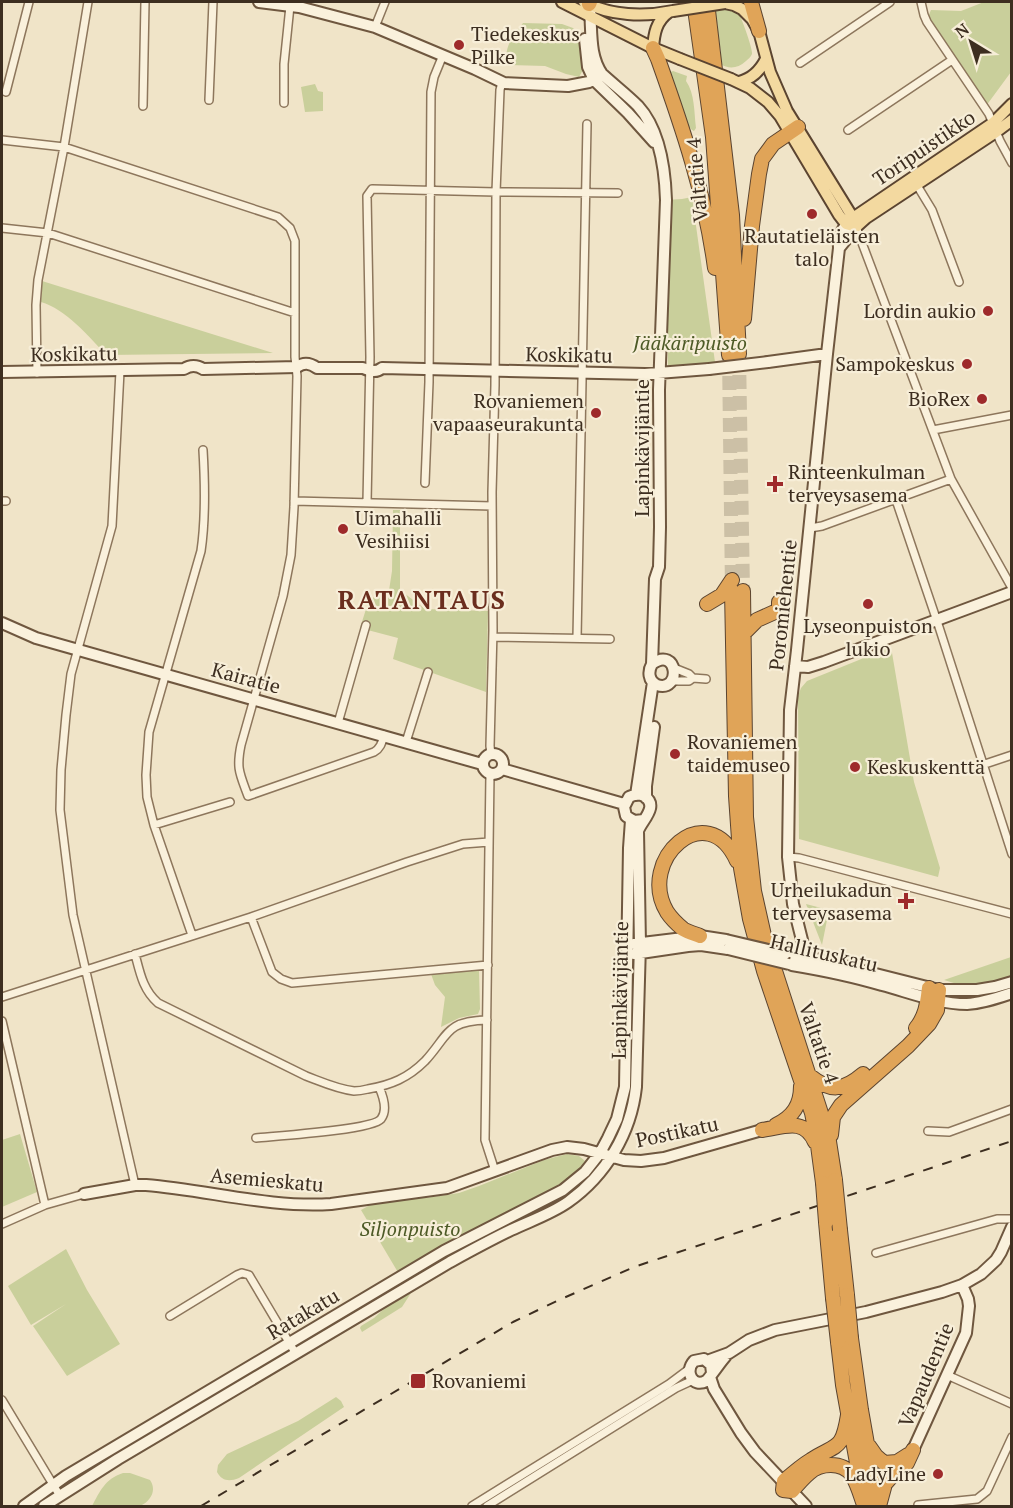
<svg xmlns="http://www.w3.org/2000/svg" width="1013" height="1508" font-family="'PT Serif',serif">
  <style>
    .green { fill: #c9cf9b }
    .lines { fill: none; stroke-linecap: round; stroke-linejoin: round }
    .highway-tunnel { stroke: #ccc0a6; stroke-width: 14; stroke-dasharray: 14 7; stroke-linecap: butt }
    .street-casing { stroke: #8d765c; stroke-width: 10 }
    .secondary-casing { stroke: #6f573f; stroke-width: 14 }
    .primary-casing { stroke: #5b4430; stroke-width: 14 }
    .highway-casing { stroke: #5b4430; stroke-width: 16 }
    .street { stroke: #faf1dc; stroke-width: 7 }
    .secondary { stroke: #faf1dc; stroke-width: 10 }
    .primary { stroke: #f3d9a0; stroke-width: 10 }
    .highway { stroke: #e0a458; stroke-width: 14 }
    .rail { stroke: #3d2e20; stroke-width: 2; stroke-dasharray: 10 10; stroke-linecap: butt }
    .secondary-bridge-casing { stroke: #6f573f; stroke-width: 14; stroke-linecap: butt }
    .primary-bridge-casing { stroke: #5b4430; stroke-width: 14; stroke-linecap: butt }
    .highway-bridge-casing { stroke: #5b4430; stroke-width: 16; stroke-linecap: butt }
    .secondary-bridge { stroke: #faf1dc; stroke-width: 10 }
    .primary-bridge { stroke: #f3d9a0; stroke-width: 10 }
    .highway-bridge { stroke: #e0a458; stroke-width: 14 }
    .poi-dot { fill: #9e2a2b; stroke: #f7eed8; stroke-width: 2 }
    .labels { text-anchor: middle; stroke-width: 4.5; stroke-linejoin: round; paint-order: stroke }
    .poi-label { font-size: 20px; fill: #3d2e20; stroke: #f7eed8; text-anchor: start }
    .street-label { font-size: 20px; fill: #3d2e20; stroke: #f7eed8 }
    .park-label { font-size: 20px; font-style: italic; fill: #4d5a26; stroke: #f7eed8 }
    .district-label { font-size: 26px; font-weight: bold; letter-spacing: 1.5px; fill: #6b2e1e; stroke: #f7eed8 }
  </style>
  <rect width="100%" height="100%" fill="#f0e4c8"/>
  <path class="green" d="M984 2H1011V72L986 106 928 17 931 10 961 11Z
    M725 6C728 8 735 10 738 12 741 16 753 49 752 54 751 57 748 59 746 61 737 69 729 69 720 64L719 55 721 51 717 35C720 26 715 17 713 8Z
    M523 23 562 24 573 28 581 37 584 68 579 77 566 74 545 66 510 65C500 51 514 35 523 23Z
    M673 71 687 76 686 81C695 94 694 112 696 128L694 131 692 130 686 123 668 73Z
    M315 84 318 91 323 92V111L305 112 301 87Z
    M692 197 715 362 668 368 666 200 682 199Z
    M42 281 273 353 106 355C89 336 65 309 41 302Z
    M393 510H400V590L425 609 488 611 486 692 393 659 398 638 360 628 367 606 374 597H388L392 571Z
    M891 647 914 782 940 868 938 877 799 839 798 696 801 688 807 681Z
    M806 904 829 910 822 945Z
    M1011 957V976L986 985 967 987 944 980Z
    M479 970 480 1009 478 1014 459 1018 441 1027 445 997 435 985 431 974Z
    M20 1134 37 1192 2 1207V1140Z
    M567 1154 579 1156 585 1161 579 1171 564 1184 399 1274 361 1210 374 1203 409 1198H426L459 1193 479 1186 544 1160Z
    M66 1249 87 1290 120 1344 67 1376 33 1326 66 1304 31 1325 8 1286Z
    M411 1293 402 1307 362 1332 360 1328 361 1326 374 1318 386 1307Z
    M336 1397 341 1401 344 1407 239 1478C229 1482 222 1481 217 1472L218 1465 227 1454 298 1421Z
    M123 1473H130L150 1480C157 1490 151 1501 140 1506H92C100 1491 105 1479 123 1473Z"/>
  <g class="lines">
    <path class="highway-tunnel" d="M739 354 743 591
      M729 355 732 591"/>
    <defs>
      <path id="street" d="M921 2 924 15 927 22 989 114 1000 141 1012 163
        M375 27 385 2
        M800 63 890 2
        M6 92 29 2
        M209 100 213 2
        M284 103V64L290 6
        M143 106 145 2
        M848 130 952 60
        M2 140 64 147 278 217 290 228 295 241V357L297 376 294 507 291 555 283 596 241 745C236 769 240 774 248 796L374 752C381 748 382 742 384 735
        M915 182 932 210 959 282
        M856 227 951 479 1012 588
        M2 228 48 233 295 313
        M120 371 112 526 71 674 66 715 61 770 60 810 73 915 135 1185
        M37 373 36 305 38 280 64 147 88 2
        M933 430 1012 415
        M425 483 429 382 431 92 434 77 443 55
        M896 500 939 627 1012 854
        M2 501H6
        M294 501 492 506
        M367 502 370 357 367 196 372 189 496 192 618 193
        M810 528 822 526 951 479
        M493 637 610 639
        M577 638 587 124
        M674 668 689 674 693 678
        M672 681H689L693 678 706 679
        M338 723 366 625
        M406 742 428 672
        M491 754 490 746 493 630 492 492 495 385 496 192 500 90 502 82
        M982 765 1012 755
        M490 774 485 1140 495 1171
        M154 825 230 802
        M788 857 799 858 1012 914
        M251 917 272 972 281 979 292 983 488 965
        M192 935 154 825 147 797 146 775 149 732 201 551C206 517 205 484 203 450
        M135 954C140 973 143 990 158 1003L306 1076C322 1082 337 1089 354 1091 359 1091 364 1090 368 1089 391 1085 408 1078 425 1061 449 1035 445 1021 487 1020
        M2 997 251 917 407 862 463 844 489 842
        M2 1021 45 1205
        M928 1131 949 1132 1012 1109
        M256 1138C276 1136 372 1130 381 1119 388 1110 383 1096 379 1087
        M2 1224 45 1205 84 1194
        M876 1253 997 1219H1012
        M170 1316 237 1275 242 1273 249 1275 296 1354
        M947 1375 1012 1404
        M2 1400 60 1496
        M918 1505 977 1499 987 1491 1012 1437
        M472 1506 669 1384 689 1369
        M487 1506 676 1388 689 1382 695 1380"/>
      <path id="secondary" d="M259 2 299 7 375 27 475 69 504 83 568 86 589 82 602 74
        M590 10C592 32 589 55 602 74 614 85 627 95 638 106 660 130 665 168 666 200L659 390 660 527 659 567 655 579 652 664C648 671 648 681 657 685 682 693 678 645 652 664
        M585 39 588 67 594 80 628 113 654 142
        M768 362 827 354
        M2 372 184 369C190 365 197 365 203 369L297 367C304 362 310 363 317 368H363C370 371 376 373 382 368L645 374 709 369
        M2 623 36 638 482 764
        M795 666 808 667 824 662 1012 592
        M483 764a10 10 0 1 1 20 0a10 10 0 1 1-20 0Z
        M502 769 624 804
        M636 795 653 682
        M646 798V786L654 727
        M634 944 700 936 726 940
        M634 954 688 946 701 945 728 949
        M785 954 820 960 939 990H977L995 987 1012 982
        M792 965C822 970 852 976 882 985 909 992 938 1004 967 1004 983 1003 997 998 1012 993
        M798 966 803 944 793 904 788 857 790 710 797 650 827 354 839 248C838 235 843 227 853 218L856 227 839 248
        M84 1194 135 1185H146C208 1190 269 1208 331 1204L447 1188 552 1150 567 1147 584 1149 624 1160 641 1161 664 1158 762 1130
        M707 1361 729 1353 749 1340 775 1330 866 1312 942 1292 962 1285 981 1274 996 1260 1001 1252 1012 1227
        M712 1373 711 1365 704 1359 694 1361C684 1372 693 1388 706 1381 709 1379 721 1361 725 1357
        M710 1377 714 1389 741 1433 755 1452 806 1506
        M913 1450 966 1333 969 1306 968 1299 962 1285
        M24 1506 66 1476 444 1251 563 1190 585 1172 600 1153 608 1138 617 1119 625 1087 629 848 631 820
        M44 1506 118 1459 450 1262C470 1251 490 1240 511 1230 530 1221 551 1214 568 1202 606 1175 631 1133 636 1087L640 944 638 831C641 821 660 806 644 796 638 793 634 795 629 797L624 807 626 816 634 821 644 820"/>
      <path id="primary" d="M562 2 653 48 680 59
        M584 2C611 16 644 17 673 11
        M725 3 734 5 742 9 752 19 759 31 770 72 787 111 853 218 993 123 1012 104
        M653 48C654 34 656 21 669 12
        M731 79 750 88 768 102 780 116 839 215 846 224 856 227 866 218 996 132 1012 120
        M739 82C752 79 760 71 766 59"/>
      <path id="highway" d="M694 2 713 137 729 355
        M707 2 732 215 739 354
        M751 2 759 31
        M589 4 590 2
        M653 48 658 59C683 129 705 194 715 268
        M744 319 752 226 759 174 762 159 773 144 798 127
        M732 591 736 796 741 868 750 919 764 971 812 1113 817 1138 823 1183
        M743 591 746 817 754 891 765 940 828 1135 835 1180
        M707 604 722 595 732 580
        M744 633 757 620 777 611 779 609V602
        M700 936C695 934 688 932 683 929 677 924 671 918 667 912 636 860 707 795 737 861
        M916 1028C926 1016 927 1004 929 988
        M810 1076C830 1092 843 1091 863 1074
        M776 1125C793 1117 801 1105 801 1086
        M762 1130C784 1127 804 1117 815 1142
        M831 1135 833 1117 841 1105 908 1046 929 1024 937 1010 939 990
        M826 1222 833 1298
        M840 1230 847 1295
        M851 1338 861 1410 867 1444 875 1506
        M838 1342 843 1385 861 1485
        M848 1415C842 1452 837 1443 811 1460 801 1466 792 1474 784 1481L783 1490 792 1491C797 1485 803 1478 809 1473 820 1463 842 1461 852 1475 857 1483 860 1493 863 1502
        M869 1446 876 1456 884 1463 897 1462 908 1455
        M879 1506 885 1484 892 1476 907 1463 913 1450"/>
    </defs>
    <use href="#street" class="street-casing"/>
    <use href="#secondary" class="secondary-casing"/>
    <use href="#primary" class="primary-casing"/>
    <use href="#highway" class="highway-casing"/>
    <use href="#street" class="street"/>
    <use href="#secondary" class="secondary"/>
    <use href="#primary" class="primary"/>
    <use href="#highway" class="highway"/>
    <path class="rail" d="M201 1506 513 1322 559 1300 634 1267 1012 1141"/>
    <defs>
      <path id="secondary-bridge" d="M709 369 768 362
        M726 940 785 954
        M728 949 789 964"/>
      <path id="primary-bridge" d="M673 11 725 3
        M680 59 731 79"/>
      <path id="highway-bridge" d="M835 1180 840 1230
        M823 1183 826 1222
        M847 1295 851 1338
        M833 1298 838 1342"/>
    </defs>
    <use href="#secondary-bridge" class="secondary-bridge-casing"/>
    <use href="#primary-bridge" class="primary-bridge-casing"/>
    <use href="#highway-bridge" class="highway-bridge-casing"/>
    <use href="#secondary-bridge" class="secondary-bridge"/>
    <use href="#primary-bridge" class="primary-bridge"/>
    <use href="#highway-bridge" class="highway-bridge"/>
  </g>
  <g class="poi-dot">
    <circle cx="459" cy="45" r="6"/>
    <circle cx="812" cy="214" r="6"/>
    <circle cx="988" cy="311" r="6"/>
    <circle cx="967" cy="364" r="6"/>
    <circle cx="982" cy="399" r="6"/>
    <circle cx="596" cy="413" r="6"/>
    <path d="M772 475h6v6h6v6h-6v6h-6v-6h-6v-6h6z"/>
    <circle cx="343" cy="529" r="6"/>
    <circle cx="868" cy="604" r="6"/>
    <circle cx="675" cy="754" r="6"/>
    <circle cx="855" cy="767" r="6"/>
    <path d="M903 892h6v6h6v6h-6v6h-6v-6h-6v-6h6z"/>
    <rect x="410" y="1373" width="16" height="16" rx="3"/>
    <circle cx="938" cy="1474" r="6"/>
  </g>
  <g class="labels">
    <g class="poi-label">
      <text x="471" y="41">Tiedekeskus<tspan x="471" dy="23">Pilke</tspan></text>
      <text x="812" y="243" text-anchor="middle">Rautatieläisten<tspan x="812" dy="23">talo</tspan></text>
      <text x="976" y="318" text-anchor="end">Lordin aukio</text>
      <text x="955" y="371" text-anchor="end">Sampokeskus</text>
      <text x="970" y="406" text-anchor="end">BioRex</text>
      <text x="584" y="408" text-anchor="end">Rovaniemen<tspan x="584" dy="23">vapaaseurakunta</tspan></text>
      <text x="788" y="479">Rinteenkulman<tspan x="788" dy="23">terveysasema</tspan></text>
      <text x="355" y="525">Uimahalli<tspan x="355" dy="23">Vesihiisi</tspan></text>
      <text x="868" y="633" text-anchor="middle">Lyseonpuiston<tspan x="868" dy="23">lukio</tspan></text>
      <text x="687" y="749">Rovaniemen<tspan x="687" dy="23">taidemuseo</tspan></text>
      <text x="867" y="774">Keskuskenttä</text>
      <text x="892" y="897" text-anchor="end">Urheilukadun<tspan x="892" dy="23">terveysasema</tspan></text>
      <text x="432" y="1388">Rovaniemi</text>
      <text x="926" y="1481" text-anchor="end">LadyLine</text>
    </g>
    <g class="street-label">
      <text transform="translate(924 148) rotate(-34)" y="7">Toripuistikko</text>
      <text transform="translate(697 180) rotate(-95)" y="7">Valtatie 4</text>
      <text transform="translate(74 354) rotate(-1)" y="7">Koskikatu</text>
      <text transform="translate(569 355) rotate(1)" y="7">Koskikatu</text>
      <text transform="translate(642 448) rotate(-90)" y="7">Lapinkävijäntie</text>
      <text transform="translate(783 605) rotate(-84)" y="7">Poromiehentie</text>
      <text transform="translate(246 678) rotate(15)" y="7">Kairatie</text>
      <text transform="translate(824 953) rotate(13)" y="7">Hallituskatu</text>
      <text transform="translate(620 990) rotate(-89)" y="7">Lapinkävijäntie</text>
      <text transform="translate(819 1043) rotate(71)" y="7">Valtatie 4</text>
      <text transform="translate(677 1132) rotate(-12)" y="7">Postikatu</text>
      <text transform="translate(267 1180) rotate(5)" y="7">Asemieskatu</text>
      <text transform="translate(303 1314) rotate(-31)" y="7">Ratakatu</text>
      <text transform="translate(926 1375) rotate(-67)" y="7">Vapaudentie</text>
    </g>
    <g class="park-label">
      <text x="690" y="350">Jääkäripuisto</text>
      <text x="410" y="1236">Siljonpuisto</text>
    </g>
    <g class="district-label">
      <text x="422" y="609">RATANTAUS</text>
    </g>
  </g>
  <rect width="1013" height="1508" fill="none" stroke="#3d2e20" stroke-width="6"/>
  <g transform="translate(971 42) rotate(322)" stroke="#f7eed8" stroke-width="4.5" paint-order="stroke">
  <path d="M0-4.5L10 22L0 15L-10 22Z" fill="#3d2e20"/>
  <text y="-9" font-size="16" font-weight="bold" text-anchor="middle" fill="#3d2e20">N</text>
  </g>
</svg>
